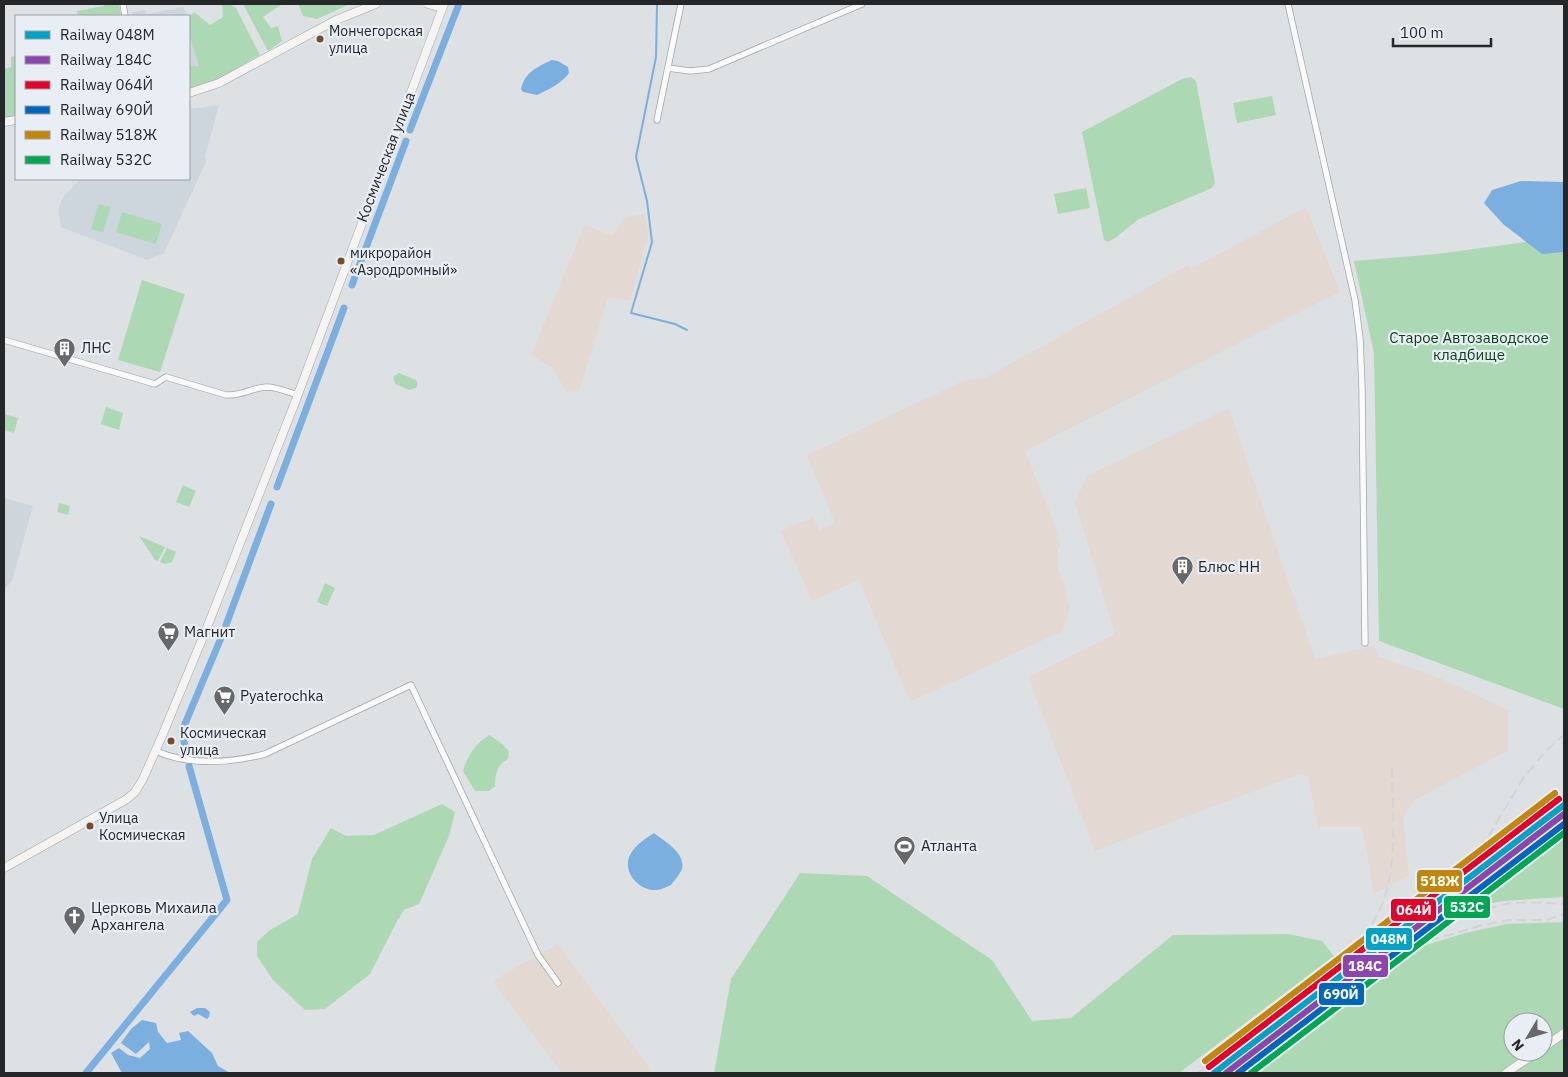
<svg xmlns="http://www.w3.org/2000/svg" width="1568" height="1077" font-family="'IBM Plex Sans',sans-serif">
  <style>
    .built { fill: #cdd6dd }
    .industrial { fill: #e4d8d3 }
    .green { fill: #acd8b4; fill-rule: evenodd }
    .water { fill: #7bafe0 }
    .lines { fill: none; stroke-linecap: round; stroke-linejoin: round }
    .stream { stroke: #7bafe0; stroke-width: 2 }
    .canal { stroke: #7bafe0; stroke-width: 7 }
    .street-casing { stroke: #a3a6a8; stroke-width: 7 }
    .secondary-casing { stroke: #a3a6a8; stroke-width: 9 }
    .street { stroke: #fafafb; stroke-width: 5.5 }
    .secondary { stroke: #f6f4f3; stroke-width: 8 }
    .rail { stroke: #d2d3d4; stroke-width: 2; stroke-dasharray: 10 5; stroke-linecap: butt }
    .rail-1-casing { stroke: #e8eef4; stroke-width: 10 }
    .rail-2-casing { stroke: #e8eef4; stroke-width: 10 }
    .rail-3-casing { stroke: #e8eef4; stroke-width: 10 }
    .rail-4-casing { stroke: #e8eef4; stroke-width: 10 }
    .rail-5-casing { stroke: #e8eef4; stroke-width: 10 }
    .rail-6-casing { stroke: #e8eef4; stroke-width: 10 }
    .rail-1 { stroke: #02a2c6; stroke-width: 6 }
    .rail-2 { stroke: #8e44ad; stroke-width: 6 }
    .rail-3 { stroke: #e4002b; stroke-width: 6 }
    .rail-4 { stroke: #0065bd; stroke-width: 6 }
    .rail-5 { stroke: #c2860a; stroke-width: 6 }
    .rail-6 { stroke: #00a651; stroke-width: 6 }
    .bus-dot { fill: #7a4b2a; stroke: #e8eef4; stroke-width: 2 }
    .labels { text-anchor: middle; stroke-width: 4.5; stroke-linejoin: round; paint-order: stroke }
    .bus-label { font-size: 14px; fill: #252729; stroke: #e8eef4; text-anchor: start }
    .street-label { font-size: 15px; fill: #252729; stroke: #e8eef4 }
    .park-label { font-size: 15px; fill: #094518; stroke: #e8eef4 }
    .poi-label { font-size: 15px; fill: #252729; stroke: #e8eef4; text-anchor: start }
    .line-badge { stroke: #e8eef4; stroke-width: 2 }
    .badge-label { font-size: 14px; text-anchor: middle; font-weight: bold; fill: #fff }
  </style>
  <rect width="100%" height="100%" fill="#dee1e4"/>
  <path class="built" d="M183 7 188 16H133L132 12 145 10 147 14Z
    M189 18 213 68 189 78Z
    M219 105 205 156 206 162 164 253 147 260 61 227 58 210 63 197 80 179H189V109Z
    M4 498 33 506 12 581 4 590Z"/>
  <path class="industrial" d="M1306 207 1340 292 1025 451 1054 523 1060 546 1058 549 1057 564 1070 607 1063 631 910 702 859 580 812 601 781 531 813 517 819 530 835 523 807 455 963 381 987 377 1188 265 1190 269Z
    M644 214 649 233 630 301 608 297 579 391 566 392 553 368 531 355 585 224 612 236 625 217Z
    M1229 408 1315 659 1374 646 1378 656 1442 679 1508 710V751L1416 799 1403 817 1409 875 1374 894 1362 827H1318L1308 776 1297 775 1095 851 1028 677 1115 634 1075 502 1087 476Z
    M558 944 653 1073H562L492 981Z"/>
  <path class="green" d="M104 4H119L121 16H78L77 11 104 6Z
    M222 4H230L236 8 260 55 219 79 189 89V66H199L189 33V18L194 12 210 25 223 17Z
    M243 4H281V5L263 17 271 28 278 26 282 41 268 51Z
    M298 4H350L317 19 303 16Z
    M16 56V116L4 118V69L11 67V57Z
    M1191 77 1196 81 1215 183 1212 188 1139 219 1115 238 1108 242 1104 240 1082 132 1182 79Z
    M1272 96 1276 115 1237 123 1233 103Z
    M1086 188 1090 208 1058 214 1054 194Z
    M99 204 111 207 103 232 91 229Z
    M122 212 162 224 156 244 116 232Z
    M1564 227V709L1379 641 1374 353 1354 261 1437 254 1540 240Z
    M142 280 185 294 160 372 118 360Z
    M399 373 416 380 418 384 416 388 409 390 395 384 393 377Z
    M106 407 123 413 119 430 101 424Z
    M4 414 18 418 14 433 4 430Z
    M183 485 196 491 189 507 176 502Z
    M59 503 70 506 68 515 57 512Z
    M139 536 165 547 158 561 155 560Z
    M167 548 176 552 172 562 165 564 160 562Z
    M325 583 335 588 327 606 317 602Z
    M489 735 501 743 509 751 508 759C497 765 495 774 495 786L489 791H475L463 771C468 755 475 744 489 735Z
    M442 804 455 812 449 836 419 904 404 910 396 923 370 974 325 1009 305 1010 273 980 257 956V942L270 930 298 914 312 859 331 828 346 836 374 835Z
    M1564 820V897L1503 901 1456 911 1453 905 1461 898Z
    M800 873 867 876 992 960 1032 1021 1071 1018 1173 935 1288 934 1322 941 1334 956 1179 1073H714L731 979Z
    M1564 922V1073H1252L1420 947 1465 933 1507 924ZM1513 1022H1543V1052H1513Z"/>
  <path class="water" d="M552 60 558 61 568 67 569 73C562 83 548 90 537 95L523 92 521 89C525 72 537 67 552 60Z
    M1521 181 1564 182V252L1542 254 1503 224 1484 203 1492 190Z
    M654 833C664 841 686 853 682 869 680 874 674 881 671 885 666 887 661 890 656 890 638 891 622 871 630 855 635 845 645 839 654 833Z
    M197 1008H205L210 1012 209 1017 207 1019 198 1014 194 1016 190 1012Z
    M142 1020 156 1023 158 1032 167 1043 181 1040 179 1033 188 1031 212 1053 218 1066 230 1073H122L111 1053 119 1048 128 1055 140 1058 150 1049 149 1042 136 1054 121 1043 131 1029Z"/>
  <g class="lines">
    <path class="stream" d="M657 4 656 57 636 157 647 201 652 242 631 313 675 324 687 330"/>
    <path class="canal" d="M410 130 459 4
      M352 285 406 141
      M277 487 344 308
      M226 625 271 504
      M186 752 182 731 221 638
      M86 1073 227 900 189 766"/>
    <defs>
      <path id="street" d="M123 4 125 16
        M1288 4 1355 300 1360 339 1362 388 1365 643
        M668 68 690 71 709 69 862 4
        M657 120 681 4
        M4 340 155 384 166 377 226 395C242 396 252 388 266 387 277 387 288 392 298 395
        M156 751C189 766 231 763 265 754L411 685 538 955 558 983"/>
      <path id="secondary" d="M428 4 442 8
        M189 93 219 83 336 20 376 4
        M4 122 16 120
        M4 868 127 799 135 792 143 779 162 736 208 625 294 405 444 4
        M1543 1048 1564 1033
        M1506 1073 1537 1052"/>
    </defs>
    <use href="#street" class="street-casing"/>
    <use href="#secondary" class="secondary-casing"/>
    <use href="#street" class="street"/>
    <use href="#secondary" class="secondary"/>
    <path class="rail" d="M1354 948C1366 934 1378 917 1384 899 1398 860 1392 808 1392 766
      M1379 960C1407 937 1441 924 1476 913 1486 910 1496 906 1506 904 1525 901 1545 903 1564 904
      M1198 1073 1415 907 1459 871 1488 837 1524 777 1546 751 1564 735
      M1230 1073 1344 988 1394 957 1425 942 1483 925 1509 920H1547L1564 914"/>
    <defs>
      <path id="rail-1" d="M1214 1073 1564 805"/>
      <path id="rail-2" d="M1226 1073 1564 814"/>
      <path id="rail-3" d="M1209 1067 1559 799"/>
      <path id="rail-4" d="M1238 1073 1564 824"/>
      <path id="rail-5" d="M1205 1061 1555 793"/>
      <path id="rail-6" d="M1251 1073 1564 833"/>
    </defs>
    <use href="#rail-1" class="rail-1-casing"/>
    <use href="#rail-2" class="rail-2-casing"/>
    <use href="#rail-3" class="rail-3-casing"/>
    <use href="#rail-4" class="rail-4-casing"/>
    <use href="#rail-5" class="rail-5-casing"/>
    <use href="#rail-6" class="rail-6-casing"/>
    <use href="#rail-1" class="rail-1"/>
    <use href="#rail-2" class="rail-2"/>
    <use href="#rail-3" class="rail-3"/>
    <use href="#rail-4" class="rail-4"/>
    <use href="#rail-5" class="rail-5"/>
    <use href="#rail-6" class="rail-6"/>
  </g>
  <defs>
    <symbol id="building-pin" viewBox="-11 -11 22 30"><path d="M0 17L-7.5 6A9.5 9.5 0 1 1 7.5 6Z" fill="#66686a" stroke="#e8eef4"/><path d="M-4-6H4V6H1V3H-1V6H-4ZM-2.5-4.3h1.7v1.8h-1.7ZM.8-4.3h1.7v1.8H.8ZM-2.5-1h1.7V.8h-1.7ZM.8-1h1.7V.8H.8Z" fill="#fff"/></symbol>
    <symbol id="supermarket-pin" viewBox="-11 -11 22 30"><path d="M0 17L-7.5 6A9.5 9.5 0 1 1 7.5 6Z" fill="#66686a" stroke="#e8eef4"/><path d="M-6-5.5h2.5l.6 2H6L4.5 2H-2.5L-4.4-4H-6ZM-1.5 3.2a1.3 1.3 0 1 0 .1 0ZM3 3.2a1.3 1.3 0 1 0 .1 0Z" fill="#fff"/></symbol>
    <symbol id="stadium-pin" viewBox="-11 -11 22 30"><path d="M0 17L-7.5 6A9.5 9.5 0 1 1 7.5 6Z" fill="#66686a" stroke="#e8eef4"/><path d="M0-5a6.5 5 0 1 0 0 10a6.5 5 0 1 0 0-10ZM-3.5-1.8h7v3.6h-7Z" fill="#fff"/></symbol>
    <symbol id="church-pin" viewBox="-11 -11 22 30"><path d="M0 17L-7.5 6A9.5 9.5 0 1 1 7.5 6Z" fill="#66686a" stroke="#e8eef4"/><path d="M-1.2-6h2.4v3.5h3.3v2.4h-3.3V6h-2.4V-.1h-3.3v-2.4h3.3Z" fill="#fff"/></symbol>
  </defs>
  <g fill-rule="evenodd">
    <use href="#building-pin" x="52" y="336" width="25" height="34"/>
    <use href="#building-pin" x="1170" y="554" width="25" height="34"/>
    <use href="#supermarket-pin" x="156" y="620" width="25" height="34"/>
    <use href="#supermarket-pin" x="212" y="684" width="25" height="34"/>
    <use href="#stadium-pin" x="892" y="834" width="25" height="34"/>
    <use href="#church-pin" x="62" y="904" width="25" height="34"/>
  </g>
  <g class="bus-dot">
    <circle cx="320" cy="39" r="4.5"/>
    <circle cx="341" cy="261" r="4.5"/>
    <circle cx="171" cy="741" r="4.5"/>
    <circle cx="90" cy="826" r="4.5"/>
  </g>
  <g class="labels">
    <g class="bus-label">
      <text x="329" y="36">Мончегорская<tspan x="329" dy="17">улица</tspan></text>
      <text x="350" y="258">микрорайон<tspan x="350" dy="17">«Аэродромный»</tspan></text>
      <text x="180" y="738">Космическая<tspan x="180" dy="17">улица</tspan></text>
      <text x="99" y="823">Улица<tspan x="99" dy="17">Космическая</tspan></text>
    </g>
    <g class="street-label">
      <text transform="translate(386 157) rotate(-69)" y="5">Космическая улица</text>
    </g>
    <g class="park-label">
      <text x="1469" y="343">Старое Автозаводское<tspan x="1469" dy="17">кладбище</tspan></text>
    </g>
    <g class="poi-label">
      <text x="81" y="353">ЛНС</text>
      <text x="1198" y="572">Блюс НН</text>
      <text x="184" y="637">Магнит</text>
      <text x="240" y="701">Pyaterochka</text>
      <text x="921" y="851">Атланта</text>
      <text x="91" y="913">Церковь Михаила<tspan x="91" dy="17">Архангела</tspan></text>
    </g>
  </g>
  <g class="line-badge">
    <rect x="1416" y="869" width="47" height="24" rx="5" fill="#c2860a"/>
    <rect x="1443" y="895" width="48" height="24" rx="5" fill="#00a651"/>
    <rect x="1390" y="898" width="47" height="24" rx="5" fill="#e4002b"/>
    <rect x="1365" y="927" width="48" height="24" rx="5" fill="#02a2c6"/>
    <rect x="1342" y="954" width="47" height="24" rx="5" fill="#8e44ad"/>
    <rect x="1318" y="982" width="47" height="24" rx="5" fill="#0065bd"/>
  </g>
  <g class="badge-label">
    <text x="1440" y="886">518Ж</text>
    <text x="1467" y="912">532С</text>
    <text x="1414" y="915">064Й</text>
    <text x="1389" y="944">048М</text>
    <text x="1365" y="971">184С</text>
    <text x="1341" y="999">690Й</text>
  </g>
  <rect width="1568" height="1077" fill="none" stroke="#252729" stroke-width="10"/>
  <rect x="15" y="15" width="175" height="165" fill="#e8eef4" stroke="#9a9ea3"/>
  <rect x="25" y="31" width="25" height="8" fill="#02a2c6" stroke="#9a9ea3"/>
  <text x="60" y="40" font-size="15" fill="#252729">Railway 048М</text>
  <rect x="25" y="56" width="25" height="8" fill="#8e44ad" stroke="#9a9ea3"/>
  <text x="60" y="65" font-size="15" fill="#252729">Railway 184С</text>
  <rect x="25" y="81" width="25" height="8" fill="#e4002b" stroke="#9a9ea3"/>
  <text x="60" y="90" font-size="15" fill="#252729">Railway 064Й</text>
  <rect x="25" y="106" width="25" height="8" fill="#0065bd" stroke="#9a9ea3"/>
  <text x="60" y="115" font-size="15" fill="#252729">Railway 690Й</text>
  <rect x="25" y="131" width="25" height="8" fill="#c2860a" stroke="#9a9ea3"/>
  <text x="60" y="140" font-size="15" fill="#252729">Railway 518Ж</text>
  <rect x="25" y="156" width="25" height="8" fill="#00a651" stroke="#9a9ea3"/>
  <text x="60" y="165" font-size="15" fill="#252729">Railway 532С</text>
  <g transform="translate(1528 1037) rotate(232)"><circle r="24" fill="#e8eef4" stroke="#9a9ea3"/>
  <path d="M0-4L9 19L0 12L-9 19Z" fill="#66686a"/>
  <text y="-8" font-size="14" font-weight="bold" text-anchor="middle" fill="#252729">N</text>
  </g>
  <path d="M1393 38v8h98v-8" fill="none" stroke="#252729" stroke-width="2.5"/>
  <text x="1400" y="38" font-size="15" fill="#252729" stroke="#e8eef4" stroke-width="4" paint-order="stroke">100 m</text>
</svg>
